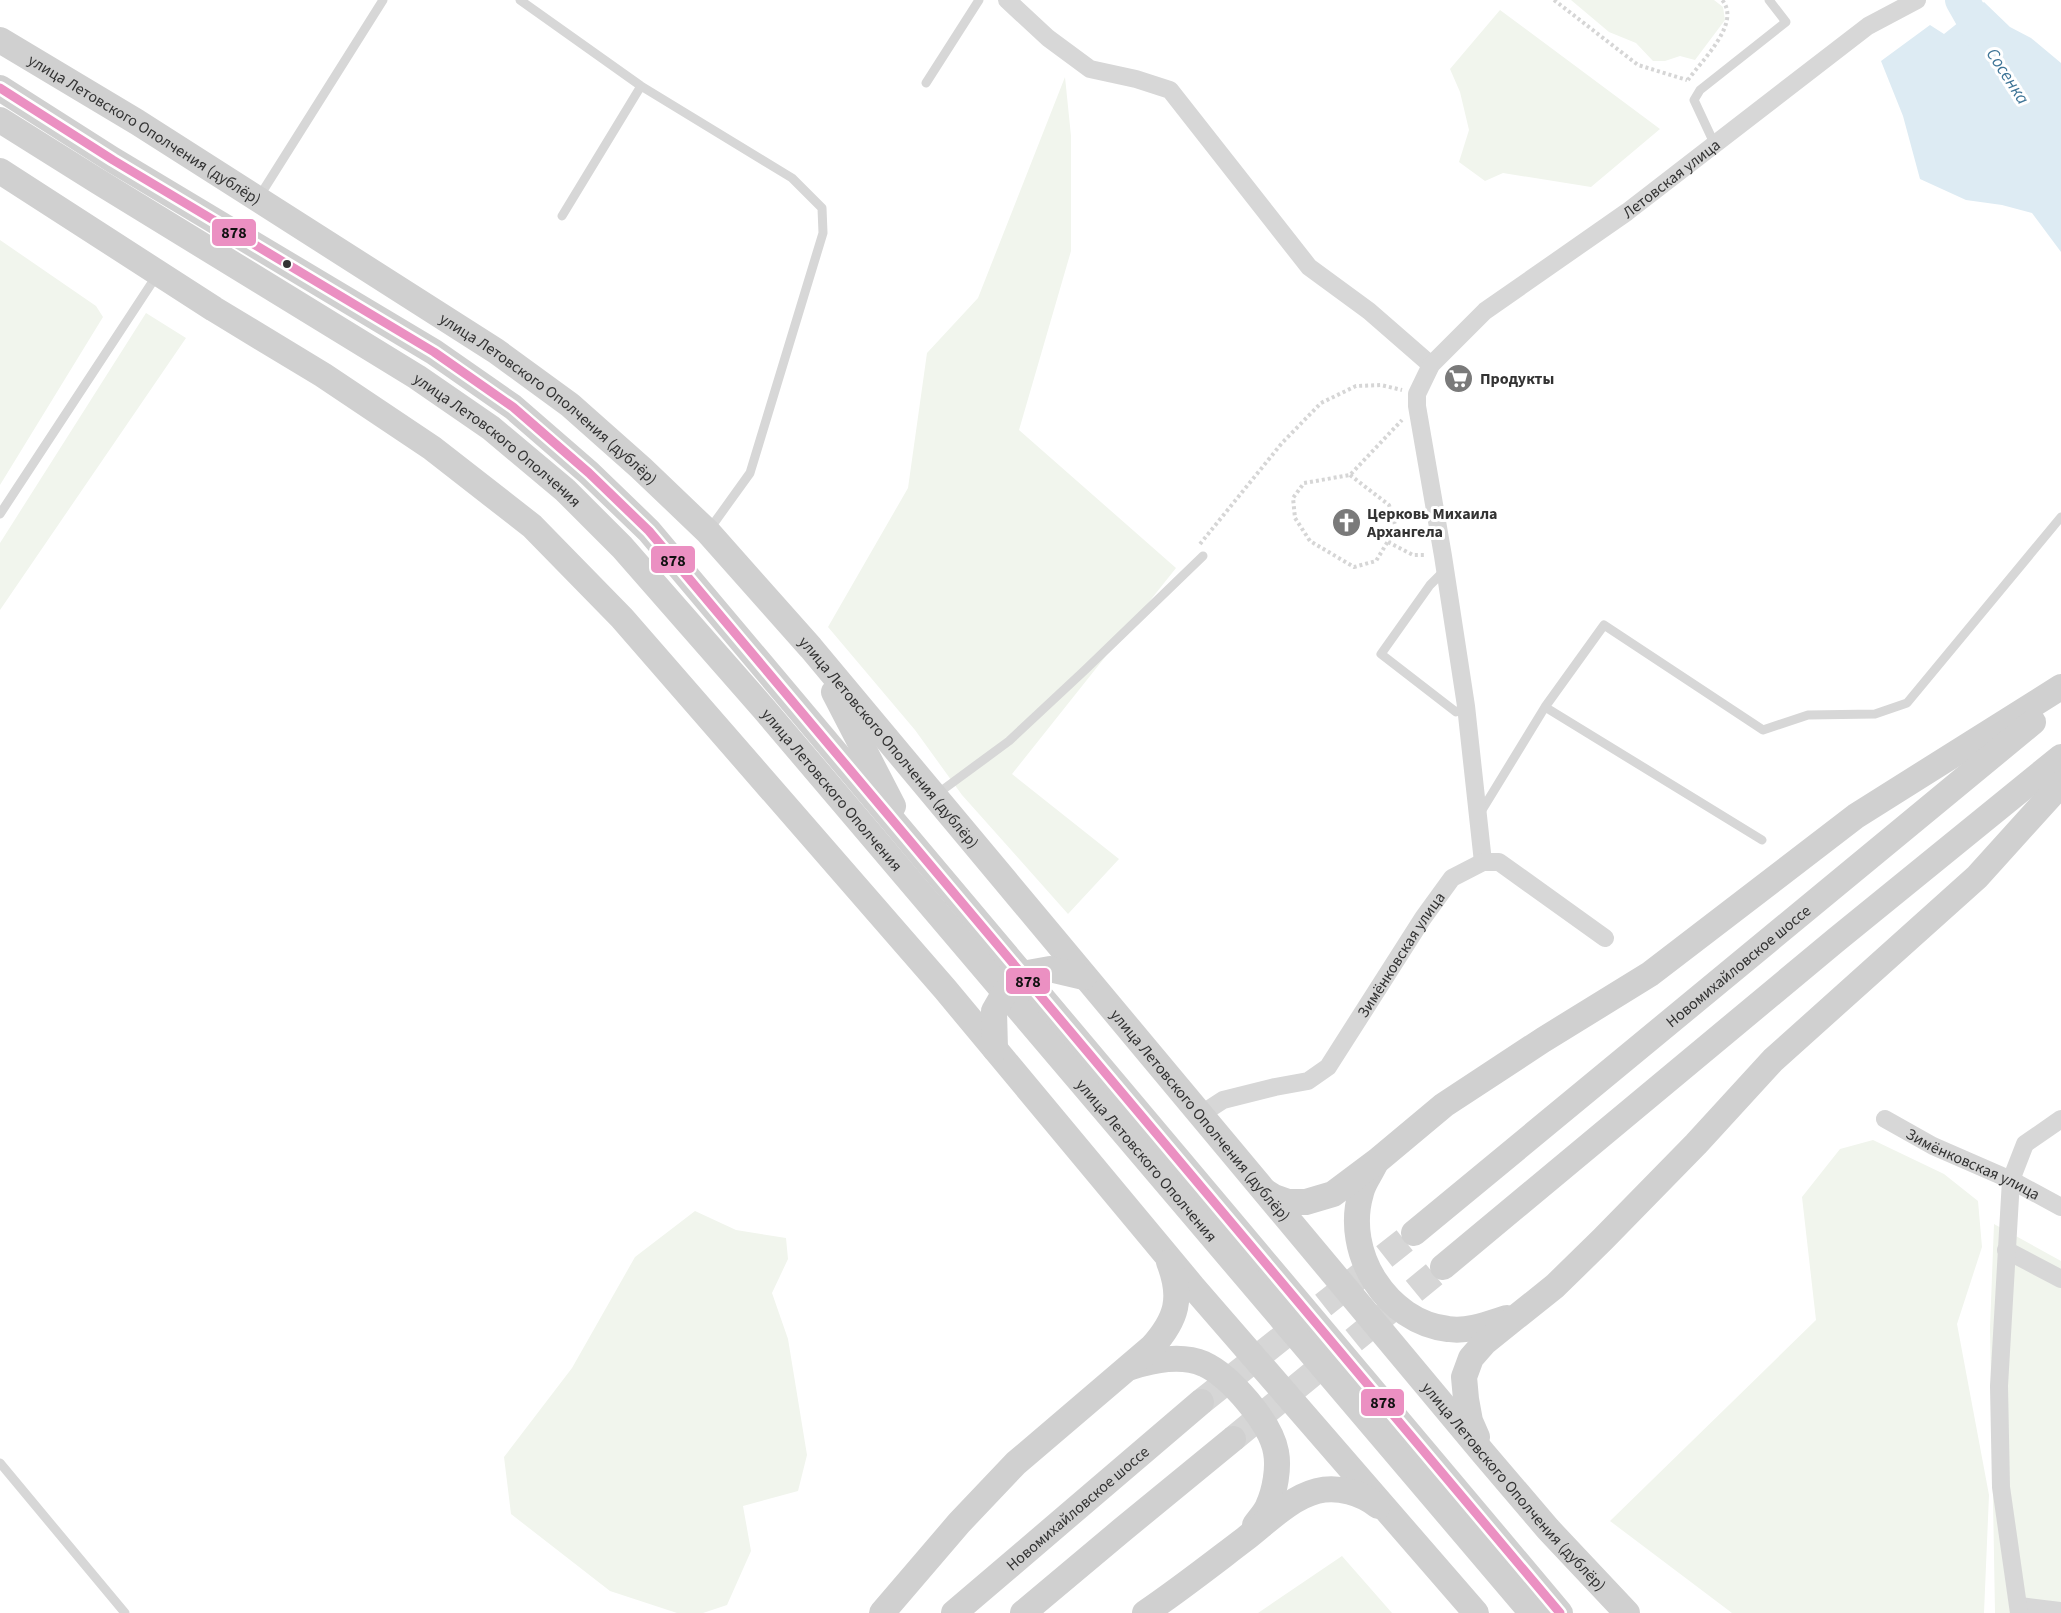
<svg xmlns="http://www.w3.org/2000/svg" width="2061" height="1613" font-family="'Source Sans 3',sans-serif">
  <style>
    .green { fill: #f1f5ed }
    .water { fill: #ddebf3 }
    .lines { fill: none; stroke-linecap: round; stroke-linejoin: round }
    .river { stroke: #ddebf3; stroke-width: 34 }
    .secondary-tunnel { stroke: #d6d6d6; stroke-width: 26; stroke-dasharray: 26 13; stroke-linecap: butt }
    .path { stroke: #d6d6d6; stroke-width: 4; stroke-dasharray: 3 3; stroke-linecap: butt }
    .lane { stroke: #d7d7d7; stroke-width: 9 }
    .street { stroke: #d7d7d7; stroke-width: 18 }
    .secondary { stroke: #d0d0d0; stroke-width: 26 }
    .bus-1-casing { stroke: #fff; stroke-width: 14 }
    .bus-1 { stroke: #eb90c2; stroke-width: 9 }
    .bus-dot { fill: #333; stroke: #fff; stroke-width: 2 }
    .labels { text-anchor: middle; stroke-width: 6; stroke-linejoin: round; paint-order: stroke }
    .street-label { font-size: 16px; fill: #333; stroke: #fff }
    .poi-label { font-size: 16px; font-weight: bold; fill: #333; stroke: #fff; text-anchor: start }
    .water-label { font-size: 18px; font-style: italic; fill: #3f7597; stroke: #fff }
    .line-badge { stroke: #fff; stroke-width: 2 }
    .pale-badge-label { font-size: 16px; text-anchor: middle; font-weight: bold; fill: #111 }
  </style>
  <rect width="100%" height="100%" fill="#fff"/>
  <path class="green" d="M1571 0H1714L1723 7 1725 20 1695 60 1680 56 1665 61H1653L1636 43 1609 32Z
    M1500 10 1660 129 1591 187 1503 173 1485 181 1459 162 1469 130 1460 92 1450 69Z
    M1065 77 1071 136V251L1019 430 1176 568 1012 774 1119 859 1068 914 962 795 915 730 828 627 908 488 927 353 978 298Z
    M0 240 96 306 103 317 0 485Z
    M146 313 186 338 0 610V543Z
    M1873 1140 1944 1174 1978 1201 1982 1247 1957 1324 1989 1495 1984 1613H1732L1610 1521 1816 1320 1802 1197 1840 1149Z
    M695 1211 736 1230 786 1238 788 1259 772 1293 788 1339 807 1455 798 1491 743 1506 751 1551 727 1605 703 1613H677L610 1591 511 1514 504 1457 572 1368 635 1257Z
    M1994 1224 2061 1261V1613H1995L1990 1328Z
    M1342 1556 1392 1613H1258Z"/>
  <path class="water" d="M1984 2 2010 27 2031 38 2061 63V252L2032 213 2002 205 1966 200 1920 179 1903 116 1881 61 1930 25 1944 34Z"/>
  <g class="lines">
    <path class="river" d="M1962 0 1992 53"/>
    <path class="secondary-tunnel" d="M1201 1402 1414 1233
      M1233 1439 1443 1267"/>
    <path class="path" d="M1554 0 1638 65 1687 80
      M1688 80C1701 61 1742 23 1722 0
      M1350 475 1389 505 1396 528 1376 561 1354 567 1310 541 1295 518 1293 498 1304 483 1350 475 1402 420
      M1388 542 1413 555H1426
      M1200 544 1282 443 1321 403 1356 386 1381 385 1402 390"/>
    <path class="lane" d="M520 0 641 86 792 178 822 208 823 233 750 473 709 530
      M926 83 979 0
      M1715 145 1694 100 1700 90 1786 22 1769 0
      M259 197 383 0
      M562 216 641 86
      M0 514 157 275
      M1445 570 1430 585 1381 654 1456 712 1466 706
      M1545 707 1762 840
      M937 794 1009 741 1085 670 1203 556
      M1479 815 1545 707 1604 625 1763 730 1808 715 1875 714 1907 703 2061 517
      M0 1463 125 1613"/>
    <g class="street">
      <path d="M1007 0 1048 38 1090 69 1136 79 1170 90 1309 267 1369 311 1431 365"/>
      <path id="s1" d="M1483 862 1466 706 1443 556 1417 406V394L1431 365 1485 311 1627 212 1868 26 1917 0"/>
      <path id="s2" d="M1200 1115 1223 1100 1275 1087 1308 1081 1328 1067 1423 918 1452 878 1483 862H1499L1605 938"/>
      <path id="s3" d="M1885 1119 1933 1146 2011 1180 2061 1207"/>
      <path d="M2006 1250 2061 1279"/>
      <path d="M2020 1606 2061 1611"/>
      <path d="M2019 1613 2001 1487 1999 1386 2011 1180 2025 1144 2061 1119"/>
    </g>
    <g class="secondary">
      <path id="s4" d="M0 40 137 122 496 351 570 405 641 468 708 532 811 648 1484 1454 1548 1529 1627 1613"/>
      <path d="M0 88 113 160 434 352 513 407 589 473 649 531 1560 1613"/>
      <path id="s5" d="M0 120 99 182 417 377 491 428 565 490 622 547 764 709 1532 1613"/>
      <path d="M0 171 214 309 323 375 432 448 532 526 622 618 945 989 1193 1287 1476 1613"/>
      <path d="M834 692 893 806"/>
      <path d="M995 1049 994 1011 1005 992 1022 974 1050 969 1084 977"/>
      <path d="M1375 1164C1371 1173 1363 1183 1361 1193 1343 1253 1387 1322 1448 1329 1468 1332 1488 1324 1507 1318"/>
      <path d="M1266 1192 1274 1197 1288 1202H1306L1333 1194 1377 1161 1444 1105 1543 1040 1650 974 1856 816 2061 687"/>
      <path id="s6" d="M1414 1233 2033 722"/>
      <path d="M1443 1267 1836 940 2061 757"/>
      <path d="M1131 1367C1154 1360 1181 1354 1204 1364 1230 1376 1271 1423 1276 1452 1279 1468 1275 1491 1268 1506 1265 1513 1259 1519 1255 1525"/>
      <path d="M1477 1437 1470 1421 1466 1399 1464 1377 1471 1358 1485 1342 1555 1286 1603 1239 1696 1144 1773 1060 1977 877 2061 784"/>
      <path d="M882 1613 959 1523 1016 1463 1152 1347C1177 1319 1183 1298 1169 1262"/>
      <path id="s7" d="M954 1613 1201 1402"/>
      <path d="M1023 1613 1122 1530 1233 1439"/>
      <path d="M1145 1613C1179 1590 1212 1564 1245 1539 1267 1522 1290 1498 1317 1491 1338 1486 1362 1493 1378 1506"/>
    </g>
    <defs>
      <path id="bus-1" d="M0 88 113 160 434 352 513 407 589 473 649 531 1560 1613"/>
    </defs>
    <use href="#bus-1" class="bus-1-casing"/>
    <use href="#bus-1" class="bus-1"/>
  </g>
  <defs>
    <symbol id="supermarket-disc" viewBox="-11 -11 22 22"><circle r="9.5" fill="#7a7a7a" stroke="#fff"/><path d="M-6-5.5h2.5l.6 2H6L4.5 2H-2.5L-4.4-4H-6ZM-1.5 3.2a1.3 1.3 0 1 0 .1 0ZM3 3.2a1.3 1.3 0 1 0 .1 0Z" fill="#fff"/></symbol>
    <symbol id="church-disc" viewBox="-11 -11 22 22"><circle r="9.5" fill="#7a7a7a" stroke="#fff"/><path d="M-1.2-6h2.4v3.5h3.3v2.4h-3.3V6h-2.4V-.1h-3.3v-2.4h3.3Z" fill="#fff"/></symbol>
  </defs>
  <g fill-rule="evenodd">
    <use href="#supermarket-disc" x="1442" y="362" width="33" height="33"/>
    <use href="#church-disc" x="1330" y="506" width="33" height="33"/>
  </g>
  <circle class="bus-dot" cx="287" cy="264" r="5"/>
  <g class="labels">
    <g class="street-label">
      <text dy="6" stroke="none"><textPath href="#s4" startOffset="170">улица Летовского Ополчения (дублёр)</textPath></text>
      <text dy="6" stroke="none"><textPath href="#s1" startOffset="810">Летовская улица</textPath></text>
      <text dy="6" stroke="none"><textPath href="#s4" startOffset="656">улица Летовского Ополчения (дублёр)</textPath></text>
      <text dy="6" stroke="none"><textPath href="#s5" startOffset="592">улица Летовского Ополчения</textPath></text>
      <text dy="6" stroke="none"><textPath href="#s4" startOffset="1142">улица Летовского Ополчения (дублёр)</textPath></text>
      <text dy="6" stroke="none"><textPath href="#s5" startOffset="1078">улица Летовского Ополчения</textPath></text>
      <text dy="6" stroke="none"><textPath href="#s2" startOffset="273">Зимёнковская улица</textPath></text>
      <text dy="6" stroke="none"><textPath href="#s6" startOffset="420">Новомихайловское шоссе</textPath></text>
      <text dy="6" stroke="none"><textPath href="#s4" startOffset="1628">улица Летовского Ополчения (дублёр)</textPath></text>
      <text dy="6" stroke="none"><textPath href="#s5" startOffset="1564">улица Летовского Ополчения</textPath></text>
      <text dy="6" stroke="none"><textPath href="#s3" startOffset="99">Зимёнковская улица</textPath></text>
      <text dy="6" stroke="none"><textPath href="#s4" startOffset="2114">улица Летовского Ополчения (дублёр)</textPath></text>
      <text dy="6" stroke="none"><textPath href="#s7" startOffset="162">Новомихайловское шоссе</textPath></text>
    </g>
    <g class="poi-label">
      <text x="1480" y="384">Продукты</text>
      <text x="1367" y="519">Церковь Михаила<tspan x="1367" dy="18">Архангела</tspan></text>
    </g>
    <g class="water-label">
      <text transform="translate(2008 76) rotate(57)" y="6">Сосенка</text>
    </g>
  </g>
  <g class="line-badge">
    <rect x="211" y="218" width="46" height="29" rx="6" fill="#eb90c2"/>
    <rect x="650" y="545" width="46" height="29" rx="6" fill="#eb90c2"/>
    <rect x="1005" y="967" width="46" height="28" rx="6" fill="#eb90c2"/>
    <rect x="1360" y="1388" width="45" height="29" rx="6" fill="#eb90c2"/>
  </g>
  <g class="pale-badge-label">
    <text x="234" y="238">878</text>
    <text x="673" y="566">878</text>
    <text x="1028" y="987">878</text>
    <text x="1383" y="1408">878</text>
  </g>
</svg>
